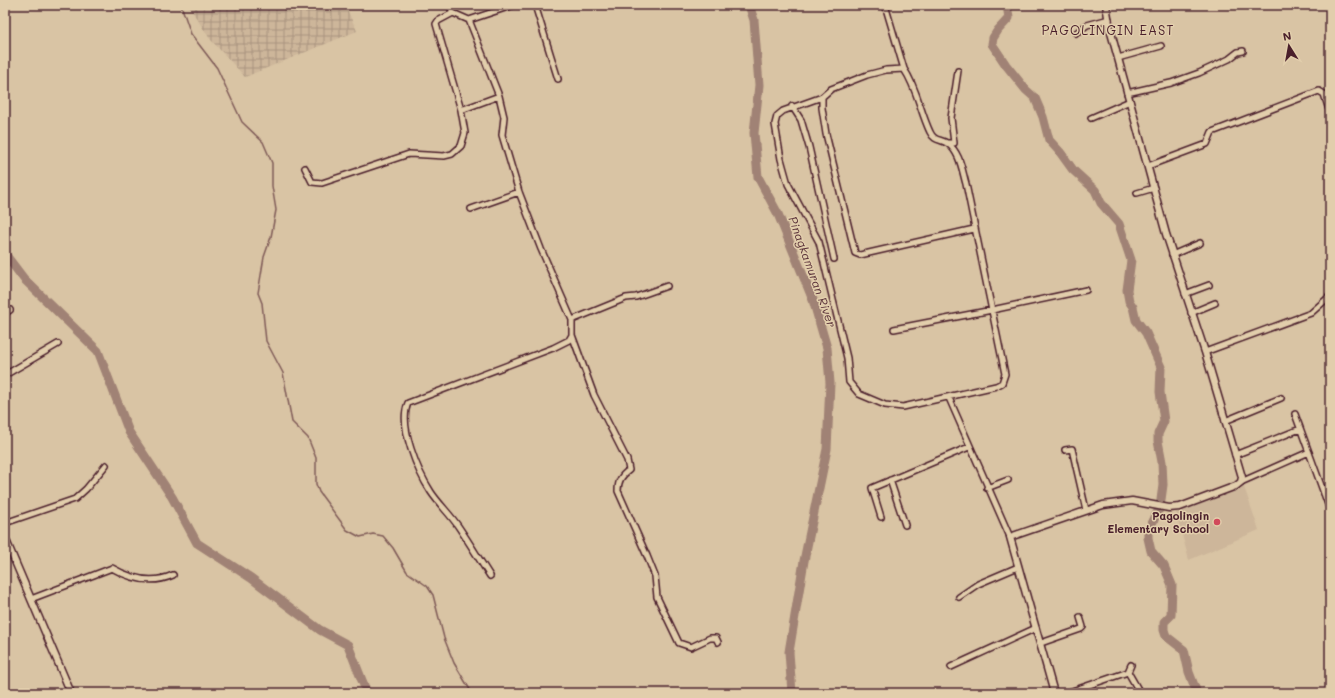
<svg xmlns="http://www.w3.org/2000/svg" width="1335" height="698" font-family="Mali,sans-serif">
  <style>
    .built { fill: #cdb69a }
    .industrial { fill: url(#industrial-grid) }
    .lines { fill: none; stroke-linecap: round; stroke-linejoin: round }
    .stream { stroke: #7e5a57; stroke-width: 1.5 }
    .river { stroke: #a08274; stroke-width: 9 }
    .minor-casing { stroke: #4a1f2b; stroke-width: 8 }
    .tertiary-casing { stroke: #4a1f2b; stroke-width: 9 }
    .minor { stroke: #e2ceac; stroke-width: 5 }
    .tertiary { stroke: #e2ceac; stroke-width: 6 }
    .poi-dot { fill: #d1495b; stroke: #e2ceac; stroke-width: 1.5 }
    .labels { text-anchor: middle; stroke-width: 3; stroke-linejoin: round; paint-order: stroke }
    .poi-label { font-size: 11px; font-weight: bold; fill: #4a1f2b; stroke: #e2ceac; text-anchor: end }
    .water-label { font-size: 12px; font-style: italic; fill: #5b333a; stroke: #e2ceac }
    .quarter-label { font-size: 13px; letter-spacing: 1px; fill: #4a1f2b; stroke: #e2ceac }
  </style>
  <defs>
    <pattern id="industrial-grid" width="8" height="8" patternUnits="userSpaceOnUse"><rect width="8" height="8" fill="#cdb69a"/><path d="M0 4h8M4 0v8" fill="none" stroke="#a8937e"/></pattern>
  </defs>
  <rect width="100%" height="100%" fill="#d9c4a4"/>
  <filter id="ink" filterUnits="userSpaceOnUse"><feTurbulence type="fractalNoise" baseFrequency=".025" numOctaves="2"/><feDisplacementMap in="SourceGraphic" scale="8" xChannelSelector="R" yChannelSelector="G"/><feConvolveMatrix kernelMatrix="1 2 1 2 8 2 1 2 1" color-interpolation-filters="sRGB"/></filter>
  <g filter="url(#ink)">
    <path class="built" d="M1244 487 1259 530 1189 560 1176 513Z"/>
    <path class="industrial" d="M188 5H345L357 31 245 77 210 39Z"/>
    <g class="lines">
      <path class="stream" d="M181 5 191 34 217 68 242 122 263 142 272 163V186L276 210 271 237 264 257 258 293 262 303 266 341 283 373 292 422 308 438 316 458V484L319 492 347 530 360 537 373 534 383 536 393 548 407 572 427 586 433 595 444 638 454 663 472 693"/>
      <path class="river" d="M749 5 754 20 759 85 754 133 758 177 778 214 813 300 827 348 830 383 827 449 804 561 789 652 792 693
        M1007 5 1009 18 998 30 993 38 992 44 1006 65 1026 90 1035 98 1043 117 1049 140 1060 152 1073 170 1095 190 1101 203 1119 224 1131 260 1127 290 1129 301 1133 307 1136 320 1146 333 1161 367 1160 392 1164 421 1158 434V441L1162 462 1163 485 1160 507 1148 532V538L1151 551 1164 566 1172 585 1171 615 1164 622V630L1166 636 1184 650 1189 672 1197 693
        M5 254 24 279 98 351 129 432 172 497 197 543 251 578 320 630 348 645 367 693"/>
      <defs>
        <path id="minor" d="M449 5 453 13 469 20 514 5
          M535 5 558 79
          M885 5 904 69C917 88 920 111 930 132 934 141 940 139 947 143 960 152 962 170 966 184L1005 374 1002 383 996 386 903 407 885 405 859 394 849 382 847 358 819 242 788 184 781 159 775 124 777 116 783 111 822 97 831 89 867 75 886 70 904 69
          M469 20 499 96 504 117 502 135 519 192 541 249 572 320V335L569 340 553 348 408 403C398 426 418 472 431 492 439 504 450 514 458 526 469 542 479 559 490 576
          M1076 33 1087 25 1109 19
          M1118 58 1161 46
          M1127 93 1171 83 1199 73 1229 59 1238 52 1243 51
          M822 97V108L826 134 855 253 860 255 974 229
          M792 106 801 120 809 147 834 259
          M461 110 499 96
          M1091 118 1130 101
          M946 143H954L951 118 958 71
          M1148 166 1207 144 1212 132 1319 91 1324 94 1330 113
          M305 168 312 182 322 183 409 154 444 156 452 154 461 146 465 133 461 110 436 24 438 21 453 13
          M1137 193 1154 188
          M471 209 519 192
          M1172 255 1200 243
          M1185 294 1209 285
          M5 313 10 310
          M1191 313 1215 303
          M572 320 626 298 636 297 667 286
          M894 329 992 310 1086 290
          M572 335 594 395 627 460 629 470C621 476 618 481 618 491L647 556 655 576 657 597 679 643 691 647 710 638H716L718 642
          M1205 352 1311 313 1330 296
          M5 375 58 344
          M949 398 1010 537
          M1295 414 1330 510
          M1225 421 1281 398
          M1065 450 1072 449 1086 510
          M1235 455 1300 429
          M890 480 905 525
          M1241 482 1309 452
          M987 488 1008 480
          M1324 494 1330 492
          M881 517 872 488 969 447
          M5 523 75 499 86 489 106 465
          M959 597 978 584 1018 567
          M31 599 112 568C131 579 153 584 173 575
          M1041 643 1081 629 1083 627 1080 617
          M951 667 1036 628
          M1128 672 1140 693
          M1066 693 1128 672 1131 665"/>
        <path id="tertiary" d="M5 538 71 693
          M1054 693 1010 537 1103 505 1132 501 1169 508 1180 507 1236 486 1241 482 1242 477 1205 352 1166 234 1110 29 1106 5"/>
      </defs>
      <use href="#minor" class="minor-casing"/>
      <use href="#tertiary" class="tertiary-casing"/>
      <use href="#minor" class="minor"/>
      <use href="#tertiary" class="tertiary"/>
    </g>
  </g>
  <circle class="poi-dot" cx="1217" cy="522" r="4"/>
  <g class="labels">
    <g class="poi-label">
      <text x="1209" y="520">Pagolingin<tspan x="1209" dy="13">Elementary School</tspan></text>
    </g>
    <g class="water-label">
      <text transform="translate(812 272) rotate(70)" y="4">Pinagkamuran River</text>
    </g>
    <g class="quarter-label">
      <text x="1108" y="35">PAGOLINGIN EAST</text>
    </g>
  </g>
  <rect width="1335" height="698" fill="none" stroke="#e2ceac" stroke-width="20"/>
  <rect x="10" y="10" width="1315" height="678" fill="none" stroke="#4a1f2b" stroke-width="1.5" filter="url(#ink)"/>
  <g transform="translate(1289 46) rotate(349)" stroke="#e2ceac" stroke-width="3" paint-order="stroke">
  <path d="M0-3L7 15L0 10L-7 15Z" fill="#4a1f2b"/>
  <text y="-6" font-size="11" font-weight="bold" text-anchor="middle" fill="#4a1f2b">N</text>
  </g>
</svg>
